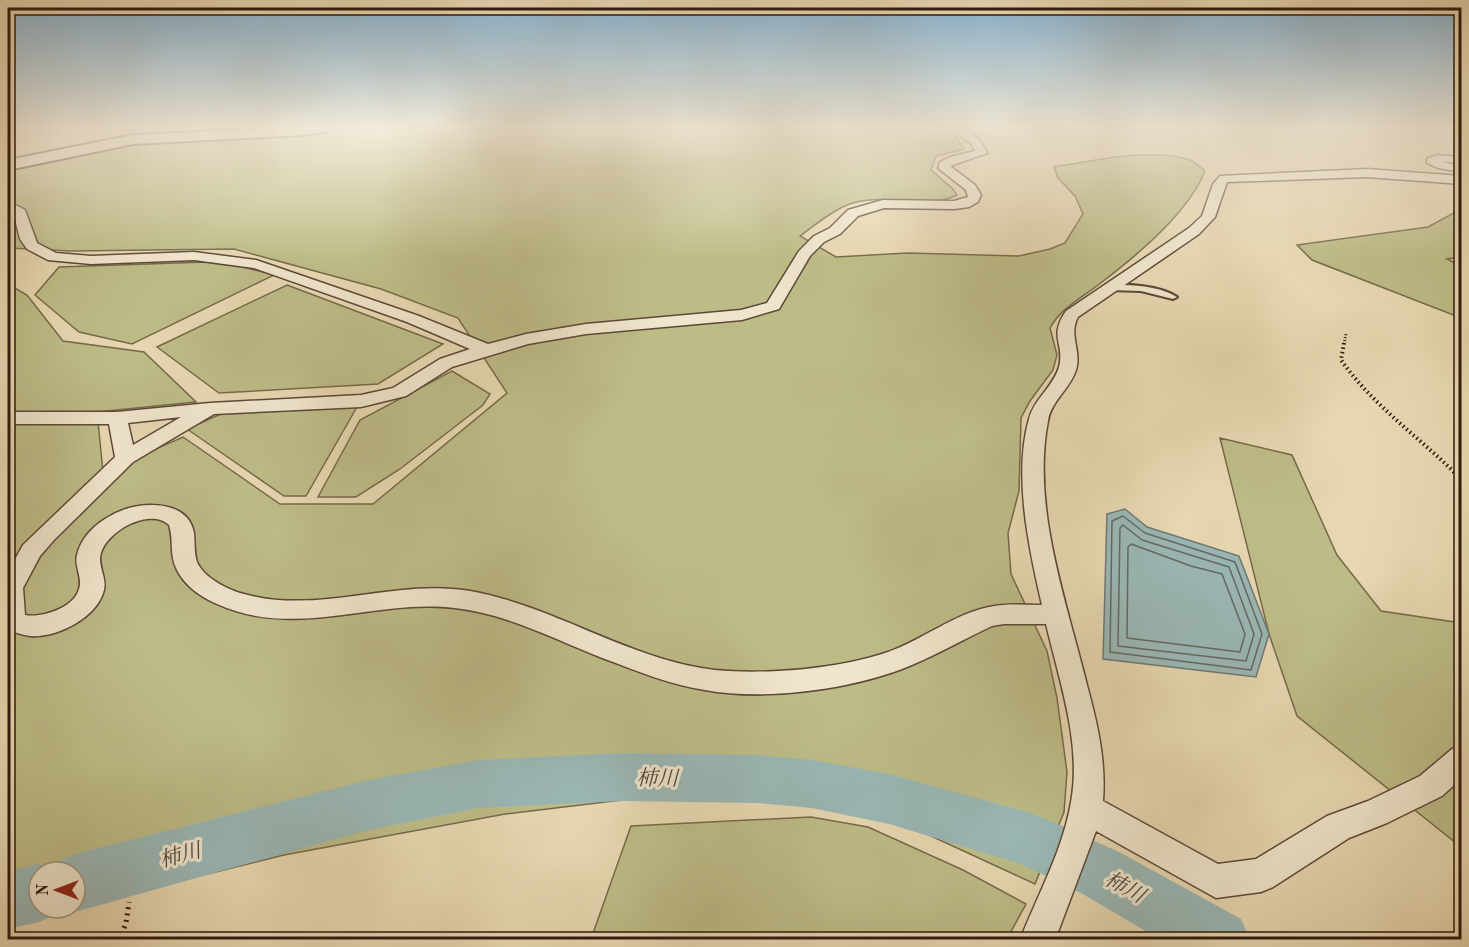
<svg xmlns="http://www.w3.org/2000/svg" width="1469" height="947" font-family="'Old Standard TT','Noto Serif JP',serif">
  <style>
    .green { fill: #bdbc87; stroke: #766a4b; stroke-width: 1.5 }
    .water { fill: #9ab7b5; stroke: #6f7873; stroke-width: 1.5 }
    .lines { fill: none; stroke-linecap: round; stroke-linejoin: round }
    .shore { stroke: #646862; stroke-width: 1.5 }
    .river { fill: #9ab7b5; fill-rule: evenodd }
    .lane-casing { stroke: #5d4838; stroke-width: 4 }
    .street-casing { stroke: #5d4838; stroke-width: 3 }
    .secondary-casing { stroke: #2f190f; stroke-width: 4 }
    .path-far2 { stroke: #2f190f; stroke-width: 3; stroke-dasharray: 1 2; stroke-linecap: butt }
    .path-far1 { stroke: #2f190f; stroke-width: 4; stroke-dasharray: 1.5 3; stroke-linecap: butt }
    .path { stroke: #2f190f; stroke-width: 5; stroke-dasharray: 2 4.5; stroke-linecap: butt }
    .lane { fill: #efe5cc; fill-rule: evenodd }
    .street { fill: #efe5cc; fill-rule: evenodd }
    .secondary { fill: #efe5cc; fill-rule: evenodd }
    .labels { text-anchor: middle; stroke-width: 6; stroke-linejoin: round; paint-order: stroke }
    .near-water-label { font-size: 21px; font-style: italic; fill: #4f4841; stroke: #efe5cc }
  </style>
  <rect width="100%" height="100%" fill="#e7d7b1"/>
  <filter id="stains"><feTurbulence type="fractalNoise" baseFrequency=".00333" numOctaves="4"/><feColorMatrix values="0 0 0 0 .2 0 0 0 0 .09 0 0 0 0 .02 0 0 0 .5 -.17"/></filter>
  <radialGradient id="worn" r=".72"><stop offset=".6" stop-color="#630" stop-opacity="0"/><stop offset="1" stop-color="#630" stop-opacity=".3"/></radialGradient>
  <path class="green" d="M339 128H950L964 149 936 156 931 170 952 188 957 195C929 210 880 191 847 205 830 212 814 226 800 236L836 257 908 253 1019 256 1050 249 1065 243 1083 214 1075 196 1058 178 1054 167C1093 161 1152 147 1190 160 1195 162 1201 168 1205 171 1189 212 1134 258 1098 285 1080 299 1061 308 1050 328L1057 355 1053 370 1030 401 1021 418 1019 491 1008 533 1011 574 1047 651 1057 698 1067 772 1064 812 1035 884 918 830 859 808 763 800H622L505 814 284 855 75 907V872H39V908H70L8 922V284L27 295 63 341 144 352 196 402 97 412 103 472 183 437 280 504H373L507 393 458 318 381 289 234 249 71 251 8 248V168L121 143 296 134Z
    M1461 209V257L1447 259 1461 266V318L1312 260 1297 245 1428 227Z
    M206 262 243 267 274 275 132 344 79 332 35 295 59 267Z
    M287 285 443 344 378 384 219 393 157 347Z
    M452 371 490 394 483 405 400 469 356 497H318L360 420Z
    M357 407 306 496H284L187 429 223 413Z
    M1220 438 1292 455 1337 555 1381 611 1461 623V847L1297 716 1269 634Z
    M811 817 868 827 963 870 1026 904 1007 939H591L631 826Z"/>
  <path class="water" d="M1125 509 1147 527 1239 556 1269 634 1256 677 1103 659 1107 514Z"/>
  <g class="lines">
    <path class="shore" d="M1123 516 1145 533 1235 562 1262 634 1251 670 1110 652 1112 521Z
      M1123 525 1142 540 1229 567 1254 634 1246 661 1118 646 1120 528Z
      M1131 544 1191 566 1222 574 1245 634 1240 652 1127 638 1128 547Z"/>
    <path class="river" d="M623 753 756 755 812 760 889 774 1031 813 1051 821 1121 853 1241 919 1250 940H1161L1081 893 1021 864 889 824 812 808 756 803 623 801 478 808 368 830 75 912 66 908H75V872H39V908H62L59 913 39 922 8 929V871L39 864 52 869 55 863 75 854 368 780 478 760Z"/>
    <defs>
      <path id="lane" d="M1106 286C1126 283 1161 286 1177 297L1173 299 1141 291 1109 290 1105 288Z"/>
      <path id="street" d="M951 128C968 128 980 137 987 153L950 166 975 185 981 195 978 202 969 207 954 209 884 208 858 216 840 234 824 242 810 256 779 309 742 320 586 334 528 344 452 367 406 396 361 407 214 414 133 462 54 540 40 556 23 588 25 615C42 618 74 608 79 589 83 578 74 566 77 555 84 525 121 505 150 505 170 505 190 511 194 533 195 543 194 553 197 562 204 578 228 590 244 594 319 615 395 578 470 591 555 606 629 660 715 670 766 675 839 669 888 652 922 640 954 614 989 607 1007 603 1024 605 1042 605 1029 549 1013 475 1029 419 1034 399 1053 387 1059 367 1065 343 1048 337 1066 311L1189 228 1202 216 1213 184 1220 176 1367 169 1462 176V184L1367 177 1227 182 1215 217 1199 234 1078 317C1068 335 1082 351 1076 370 1070 389 1051 401 1048 421 1031 508 1068 606 1088 689 1098 726 1106 762 1103 801L1218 864 1256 859 1327 816 1368 801 1420 776 1452 749 1462 745V778L1442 796 1387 823 1349 838 1273 887 1261 892 1216 898 1096 831 1055 940H1020C1038 894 1063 850 1071 802 1082 744 1059 680 1046 624H1004L992 626C962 640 933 657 902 669 846 690 763 701 705 690 671 685 637 671 605 659 556 640 508 614 455 608 375 598 296 640 217 604 201 597 185 586 177 570 169 555 174 540 169 525 150 507 107 531 101 553 97 565 107 577 104 590 97 618 57 638 30 636 23 635 14 632 8 630V572L23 545 115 457 109 424H8V412H117L210 403 361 395 393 388 440 359 470 349 407 322 254 268 194 260 91 264 48 260 27 249 20 239 14 215 8 210V201L25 210 37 243 56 253 91 256 194 252 256 260 419 316 488 344 526 334 586 324 741 310 767 303 799 251 814 236 830 228 848 210 883 200 954 201 968 197 966 190 938 168 940 162 950 157 975 151 972 145ZM181 417 133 445 128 423Z
        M1437 155 1462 157V163L1442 162 1462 166V172L1438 168 1427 163V159Z"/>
      <path id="secondary" d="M282 128H331L324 132 303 135 133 144 8 170V160L133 135Z"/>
    </defs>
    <use href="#lane" class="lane-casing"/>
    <use href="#street" class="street-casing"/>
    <use href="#secondary" class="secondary-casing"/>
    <path class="path-far2" d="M1344 344 1346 334"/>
    <path class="path-far1" d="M1344 343 1341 360C1374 407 1422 439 1462 480"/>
    <path class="path" d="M119 940 126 923 129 902"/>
    <use href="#lane" class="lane"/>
    <use href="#street" class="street"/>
    <use href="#secondary" class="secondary"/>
  </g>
  <linearGradient id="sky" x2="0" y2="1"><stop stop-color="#89b5d4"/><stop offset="0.49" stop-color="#f4eddc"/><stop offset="1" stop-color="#f4eddc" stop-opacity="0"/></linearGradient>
  <rect width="1469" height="260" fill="url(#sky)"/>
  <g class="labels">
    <g class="near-water-label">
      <text transform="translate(657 778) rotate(1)" y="7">柿川</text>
      <text transform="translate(180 855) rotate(-15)" y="7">柿川</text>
      <text transform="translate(1125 887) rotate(29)" y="7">柿川</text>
    </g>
  </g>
  <rect width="1469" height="947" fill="none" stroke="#e7d7b1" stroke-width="30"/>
  <rect x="9" y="9" width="1451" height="929" fill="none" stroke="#2f190f" stroke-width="3"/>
  <rect x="15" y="15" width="1439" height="917" fill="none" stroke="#2f190f" stroke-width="1.5"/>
  <g transform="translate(57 890) rotate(270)"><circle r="28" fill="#efe5cc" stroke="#a29380" stroke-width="1.5"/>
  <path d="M0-4.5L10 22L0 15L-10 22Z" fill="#8f2418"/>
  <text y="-9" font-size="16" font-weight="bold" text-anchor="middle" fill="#2f190f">N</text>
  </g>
  <rect width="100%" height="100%" filter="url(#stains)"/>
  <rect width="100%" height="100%" fill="url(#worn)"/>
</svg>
